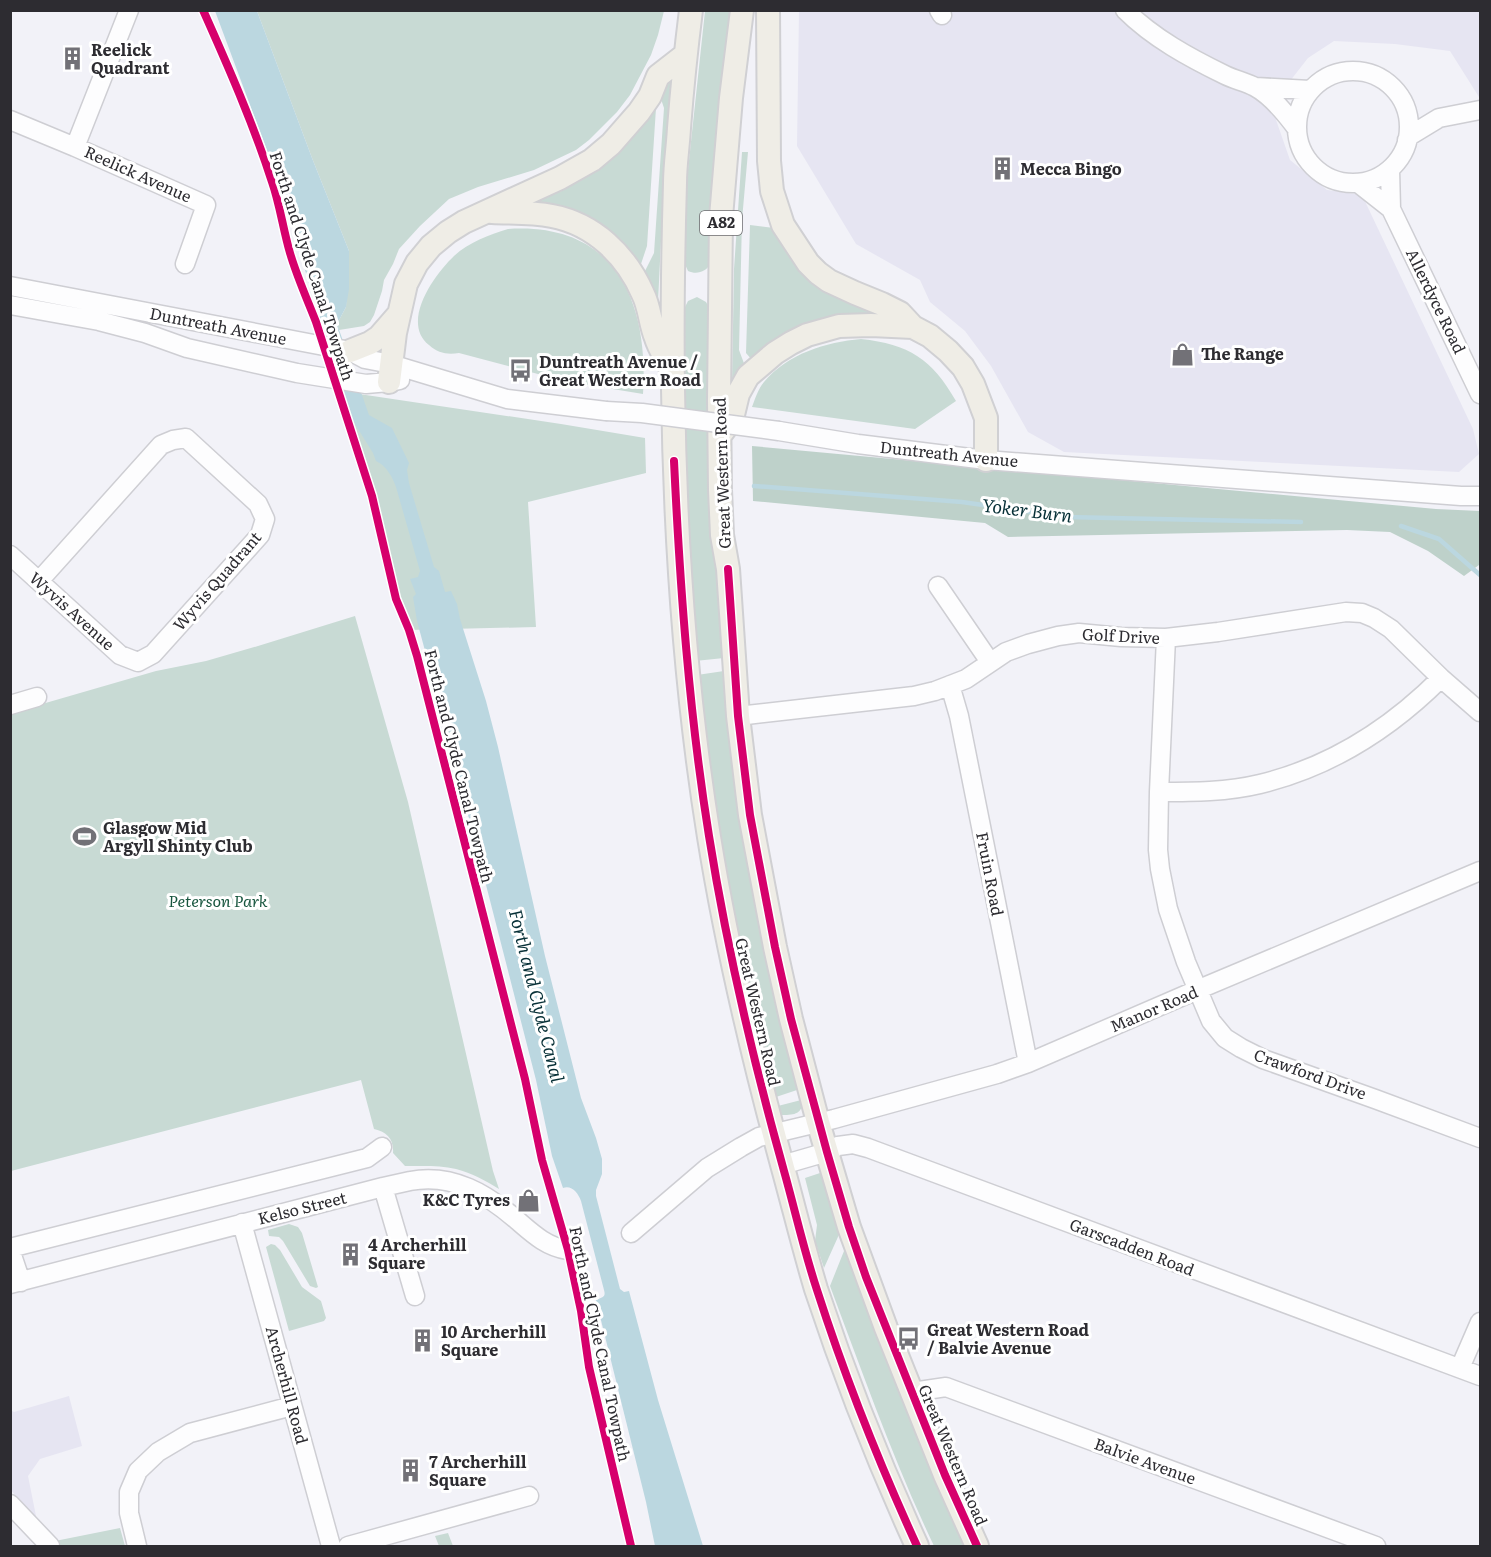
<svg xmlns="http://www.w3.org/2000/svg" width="1491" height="1557" font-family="Literata,serif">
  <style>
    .built { fill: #e6e5f2 }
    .green { fill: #c8dad4 }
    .forest { fill: #bed1ca }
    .water { fill: #bbd7e0 }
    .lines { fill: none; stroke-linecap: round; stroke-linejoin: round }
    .stream { stroke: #bbd7e0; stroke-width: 4.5 }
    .minor-casing { stroke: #ceced3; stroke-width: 21 }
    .major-casing { stroke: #d0d0d3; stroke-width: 26 }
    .minor { stroke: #fdfdfe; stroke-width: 18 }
    .major { stroke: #efede6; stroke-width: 22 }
    .minor-bridge-casing { stroke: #ceced3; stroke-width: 21; stroke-linecap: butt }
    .minor-bridge { stroke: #fdfdfe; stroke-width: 18 }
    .cycleway-casing { stroke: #fff; stroke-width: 11 }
    .cycleway { stroke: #d6006c; stroke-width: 8 }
    .labels { text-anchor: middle; stroke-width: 6; stroke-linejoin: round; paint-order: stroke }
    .shield { fill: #fff; stroke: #6c6b6f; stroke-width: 1.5 }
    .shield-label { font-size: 15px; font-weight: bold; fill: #2d2c31 }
    .poi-label { font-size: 16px; font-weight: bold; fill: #2d2c31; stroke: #fff; text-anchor: start }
    .street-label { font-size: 16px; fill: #2d2c31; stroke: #fff }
    .park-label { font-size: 16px; font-style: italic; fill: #18563f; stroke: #fff }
    .water-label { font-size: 18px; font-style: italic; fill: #073037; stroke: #fff }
  </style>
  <rect width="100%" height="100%" fill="#f2f2f8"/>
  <path class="built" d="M799 11H1480V96L1479 97 1450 51 1395 44 1334 41 1308 58 1290 81 1275 117 1290 160 1327 190 1362 195 1473 429 1479 454 1459 472 1064 452 1028 432 991 366 965 331 930 302 920 280 856 244 797 146Z
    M69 1396 82 1446 40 1459 28 1476 37 1521 11 1490 10 1410 14 1412Z"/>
  <path class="green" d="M257 11H664L658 35 651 55 630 95 617 112 589 140 576 150 534 170 478 187 449 199 420 226 399 249 393 264 384 280 382 291 374 315 370 322 364 326 339 330 337 324 346 307 349 251 312 158Z
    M705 11H734L711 263C706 272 697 275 688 271L684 262 687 179Z
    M675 63 665 160 658 302 645 271 654 253 664 108 659 93Z
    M653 104 656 108 647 246 641 264C620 237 595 214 561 206 550 203 539 202 528 201Z
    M742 152H748L742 220 739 350 745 366 732 383 734 269Z
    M750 225 774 228 785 249 797 265 893 318 752 360 746 353Z
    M508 229C615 222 649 301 643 394L564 381 459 353C447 355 438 353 429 345 400 322 435 274 454 256 469 242 489 235 508 229Z
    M697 297 706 302 711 311 724 658 695 661 685 530 683 311 688 301Z
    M861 339C909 344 932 359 956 401L915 429 752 407C755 399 758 389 764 382 787 354 826 342 861 339Z
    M339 391 561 424 645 438 646 473 528 502 536 627 409 630 396 599 372 496Z
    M355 616 408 802 493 1171 499 1189C486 1181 472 1173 456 1169 440 1165 422 1166 405 1166L393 1153C394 1139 387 1132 374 1129L361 1080 11 1171V713L156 671 206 661 258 646Z
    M724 671 803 1088 773 1098 743 972 718 836 697 675Z
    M805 1099C801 1114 796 1115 782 1115L774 1107Z
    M823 1172 842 1228 824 1268 815 1241 817 1225 805 1178Z
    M289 1224 298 1227 302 1233 318 1287 316 1288 310 1286 283 1241 279 1237 269 1236 268 1230Z
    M271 1244 275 1245 280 1250 302 1287 321 1301 326 1318 324 1321 289 1331 266 1247Z
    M846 1246 910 1421 964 1546H934C894 1462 863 1374 830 1286Z
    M120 1528 125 1546H54L50 1542Z
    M448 1533 453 1546H439L435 1536Z"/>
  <path class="forest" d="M752 446 1436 509 1480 511V566L1479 565 1464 576 1428 551 1390 532 1347 530 1008 537 985 523 753 501Z"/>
  <path class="water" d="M215 11H257L312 158 349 251V289L346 307 337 324 369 415 392 428 409 463 407 470 409 483 434 567 439 571 445 592 451 591 457 604 460 619 486 701 498 747 545 956 581 1098 596 1138 602 1159V1174L596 1190V1196L620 1289 624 1292 629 1291 658 1400 703 1546H655L646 1502 596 1300C603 1297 606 1297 604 1290L581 1201C578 1193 572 1185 563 1188L552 1156 536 1080 445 725 417 621 413 597 416 594 410 579 418 577 420 571 396 487C393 478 386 465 376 461L373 453 350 416 305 270 294 223Z"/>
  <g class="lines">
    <path class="stream" d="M754 486 962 502 1066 517 1301 522
      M1401 526 1439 539 1480 575"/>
    <defs>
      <path id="minor" d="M939 10 942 15
        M1125 10C1153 38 1190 58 1225 75 1235 80 1246 82 1255 87 1272 96 1286 114 1297 129
        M1297 127a56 56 0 1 1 112 0a56 56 0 1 1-112 0Z
        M1256 87 1310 90
        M10 120 75 147 206 205 185 264
        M1407 140 1411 135 1439 118 1480 110
        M75 147 129 10
        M1390 169 1391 209 1480 394
        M1358 183 1391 209
        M10 286 350 351 365 359 391 364 507 399 606 411
        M10 305 99 321 145 333 187 348 297 373 366 384 389 382 400 380
        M779 431 858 444 986 460 1461 496H1480
        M10 555 120 655 138 662 153 654 260 535 265 519 258 504 186 438 173 440 161 445 39 581
        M938 586 990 662
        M1166 638 1159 792 1158 850 1160 869 1168 909 1186 962 1211 1021 1225 1038 1241 1048 1263 1059 1375 1099 1480 1138
        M950 685 959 716 1028 1063
        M10 705 37 697
        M738 716 914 696 935 691 966 679 1006 652 1028 644 1058 636 1079 633 1121 637 1166 638 1218 632 1346 612 1362 613 1374 618 1391 629 1441 678 1480 712
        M1159 792C1193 792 1227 792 1260 784 1330 767 1391 728 1441 678
        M782 1165 827 1152 838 1146 853 1144 868 1148 1480 1376
        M383 1187 415 1296
        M242 1223 331 1546
        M631 1233 707 1168 741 1147 759 1137 834 1119 997 1074 1028 1063 1197 990 1480 871
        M10 1248 367 1158 382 1147
        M10 1249 21 1282
        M10 1284 383 1187C392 1185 401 1183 410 1181 453 1173 487 1194 518 1221 533 1234 547 1247 568 1250
        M1460 1368 1480 1322
        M912 1392 946 1387 1376 1546
        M10 1504 50 1546
        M137 1546 129 1513V1492L138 1471 158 1452 190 1433 292 1406
        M348 1546 529 1496"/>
      <path id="major" d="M691 10C686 50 682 89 679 128 678 147 675 165 675 183 673 252 672 320 673 389 675 539 685 688 709 837 727 949 753 1058 783 1168 794 1208 804 1249 816 1289 845 1377 879 1463 917 1546
        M742 10 731 98 721 217 719 400 720 490 722 535 728 569 738 716 750 815 775 947 791 1019 818 1122 849 1227 886 1328 945 1475 977 1546
        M768 10 769 161 772 191 783 225 808 263 818 273 829 281 855 293 882 304 900 313 913 327 930 336 948 351 963 367 973 384 986 418V460
        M492 212C512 213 532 212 552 216 594 224 626 255 643 294 650 308 650 324 656 338 659 348 666 358 670 367
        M350 351 370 343 379 337 399 314
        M389 382 395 333 406 284 417 263 431 246 448 232 464 222 560 178 592 160 611 144 639 112 650 96 658 76 685 55
        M721 434 732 419 738 394 748 376 775 353 791 343 807 335 839 326 871 325 913 327"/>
    </defs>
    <use href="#minor" class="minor-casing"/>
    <use href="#major" class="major-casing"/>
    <use href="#minor" class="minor"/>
    <use href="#major" class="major"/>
    <defs>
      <path id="minor-bridge" d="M606 411 642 413 779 431"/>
    </defs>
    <use href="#minor-bridge" class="minor-bridge-casing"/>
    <use href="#minor-bridge" class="minor-bridge"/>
    <defs>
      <path id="cycleway" d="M203 10C228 66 253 123 272 182 280 205 283 229 290 253 297 277 307 299 316 322L372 496 396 599 409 630 417 656 525 1079 542 1160 568 1250 581 1311 589 1367 631 1546
        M674 461C680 587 689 712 709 836 727 949 753 1060 784 1171 795 1210 804 1251 817 1290 845 1377 879 1463 917 1546
        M728 569 738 716 750 815 775 947 791 1019 827 1152 849 1227 866 1277 945 1475 977 1546"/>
    </defs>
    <use href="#cycleway" class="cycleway-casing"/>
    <use href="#cycleway" class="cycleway"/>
  </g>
  <defs>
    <symbol id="building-bare" viewBox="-9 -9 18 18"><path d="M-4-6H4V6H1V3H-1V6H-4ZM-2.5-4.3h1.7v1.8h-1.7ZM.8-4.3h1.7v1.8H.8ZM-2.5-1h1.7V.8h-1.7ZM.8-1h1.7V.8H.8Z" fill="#727177" stroke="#fff" stroke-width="2.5" paint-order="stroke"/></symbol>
    <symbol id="shop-bare" viewBox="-9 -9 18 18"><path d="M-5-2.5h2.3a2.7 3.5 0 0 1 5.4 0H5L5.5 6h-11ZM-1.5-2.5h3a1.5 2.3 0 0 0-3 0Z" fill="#727177" stroke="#fff" stroke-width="2.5" paint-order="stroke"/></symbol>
    <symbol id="bus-bare" viewBox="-9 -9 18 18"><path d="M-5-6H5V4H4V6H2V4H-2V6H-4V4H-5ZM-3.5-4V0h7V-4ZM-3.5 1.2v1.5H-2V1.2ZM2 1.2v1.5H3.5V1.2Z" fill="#727177" stroke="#fff" stroke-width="2.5" paint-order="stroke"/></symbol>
    <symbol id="stadium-bare" viewBox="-9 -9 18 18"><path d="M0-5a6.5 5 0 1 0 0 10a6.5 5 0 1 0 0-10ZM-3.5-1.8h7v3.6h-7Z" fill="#727177" stroke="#fff" stroke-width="2.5" paint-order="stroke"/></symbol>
  </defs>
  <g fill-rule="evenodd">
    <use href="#building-bare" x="56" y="42" width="33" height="33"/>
    <use href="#building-bare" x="986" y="152" width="33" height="33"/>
    <use href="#shop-bare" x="1166" y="338" width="33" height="33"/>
    <use href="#bus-bare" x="504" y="354" width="33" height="33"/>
    <use href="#stadium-bare" x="68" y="820" width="33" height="33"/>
    <use href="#shop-bare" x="512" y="1184" width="33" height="33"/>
    <use href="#building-bare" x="334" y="1238" width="33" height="33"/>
    <use href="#bus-bare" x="892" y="1322" width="33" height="33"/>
    <use href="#building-bare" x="406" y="1324" width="33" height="33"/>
    <use href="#building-bare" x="394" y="1454" width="33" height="33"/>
  </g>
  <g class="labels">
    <rect class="shield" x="700" y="211" width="42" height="24" rx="4.5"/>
    <g class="shield-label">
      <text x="721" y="228">A82</text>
    </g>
    <g class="poi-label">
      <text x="91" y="56">Reelick<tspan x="91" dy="18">Quadrant</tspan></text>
      <text x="1020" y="175">Mecca Bingo</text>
      <text x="1201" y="360">The Range</text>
      <text x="539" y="368">Duntreath Avenue /<tspan x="539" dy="18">Great Western Road</tspan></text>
      <text x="103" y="834">Glasgow Mid<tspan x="103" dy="18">Argyll Shinty Club</tspan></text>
      <text x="510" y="1206" text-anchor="end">K&amp;C Tyres</text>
      <text x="368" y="1251">4 Archerhill<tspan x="368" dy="18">Square</tspan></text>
      <text x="927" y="1336">Great Western Road<tspan x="927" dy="18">/ Balvie Avenue</tspan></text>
      <text x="441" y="1338">10 Archerhill<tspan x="441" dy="18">Square</tspan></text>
      <text x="429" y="1468">7 Archerhill<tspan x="429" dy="18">Square</tspan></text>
    </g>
    <g class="street-label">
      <text transform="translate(138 174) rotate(24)" y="6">Reelick Avenue</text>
      <text transform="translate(312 266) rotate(72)" y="6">Forth and Clyde Canal Towpath</text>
      <text transform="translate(1436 301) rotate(64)" y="6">Allerdyce Road</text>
      <text transform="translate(218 326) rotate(11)" y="6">Duntreath Avenue</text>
      <text transform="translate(949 454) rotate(6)" y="6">Duntreath Avenue</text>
      <text transform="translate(722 473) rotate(-92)" y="6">Great Western Road</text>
      <text transform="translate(217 581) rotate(-49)" y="6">Wyvis Quadrant</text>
      <text transform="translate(72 611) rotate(42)" y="6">Wyvis Avenue</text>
      <text transform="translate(1121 636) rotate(3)" y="6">Golf Drive</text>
      <text transform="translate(459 766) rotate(76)" y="6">Forth and Clyde Canal Towpath</text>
      <text transform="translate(990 874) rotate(79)" y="6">Fruin Road</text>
      <text transform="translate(1154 1009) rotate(-23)" y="6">Manor Road</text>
      <text transform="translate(758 1012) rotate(77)" y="6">Great Western Road</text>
      <text transform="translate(1310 1074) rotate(20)" y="6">Crawford Drive</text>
      <text transform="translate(302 1208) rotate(-14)" y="6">Kelso Street</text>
      <text transform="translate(1132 1247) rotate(21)" y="6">Garscadden Road</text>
      <text transform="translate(600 1344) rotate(78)" y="6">Forth and Clyde Canal Towpath</text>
      <text transform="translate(287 1385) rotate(75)" y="6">Archerhill Road</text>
      <text transform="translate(953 1455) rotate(67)" y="6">Great Western Road</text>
      <text transform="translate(1145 1461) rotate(20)" y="6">Balvie Avenue</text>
    </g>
    <g class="park-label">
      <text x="218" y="907">Peterson Park</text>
    </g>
    <g class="water-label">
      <text transform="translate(1027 511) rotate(7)" y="6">Yoker Burn</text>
      <text transform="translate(536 996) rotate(76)" y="6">Forth and Clyde Canal</text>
    </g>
  </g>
  <rect width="1491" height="1557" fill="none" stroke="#2d2c31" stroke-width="24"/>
</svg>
